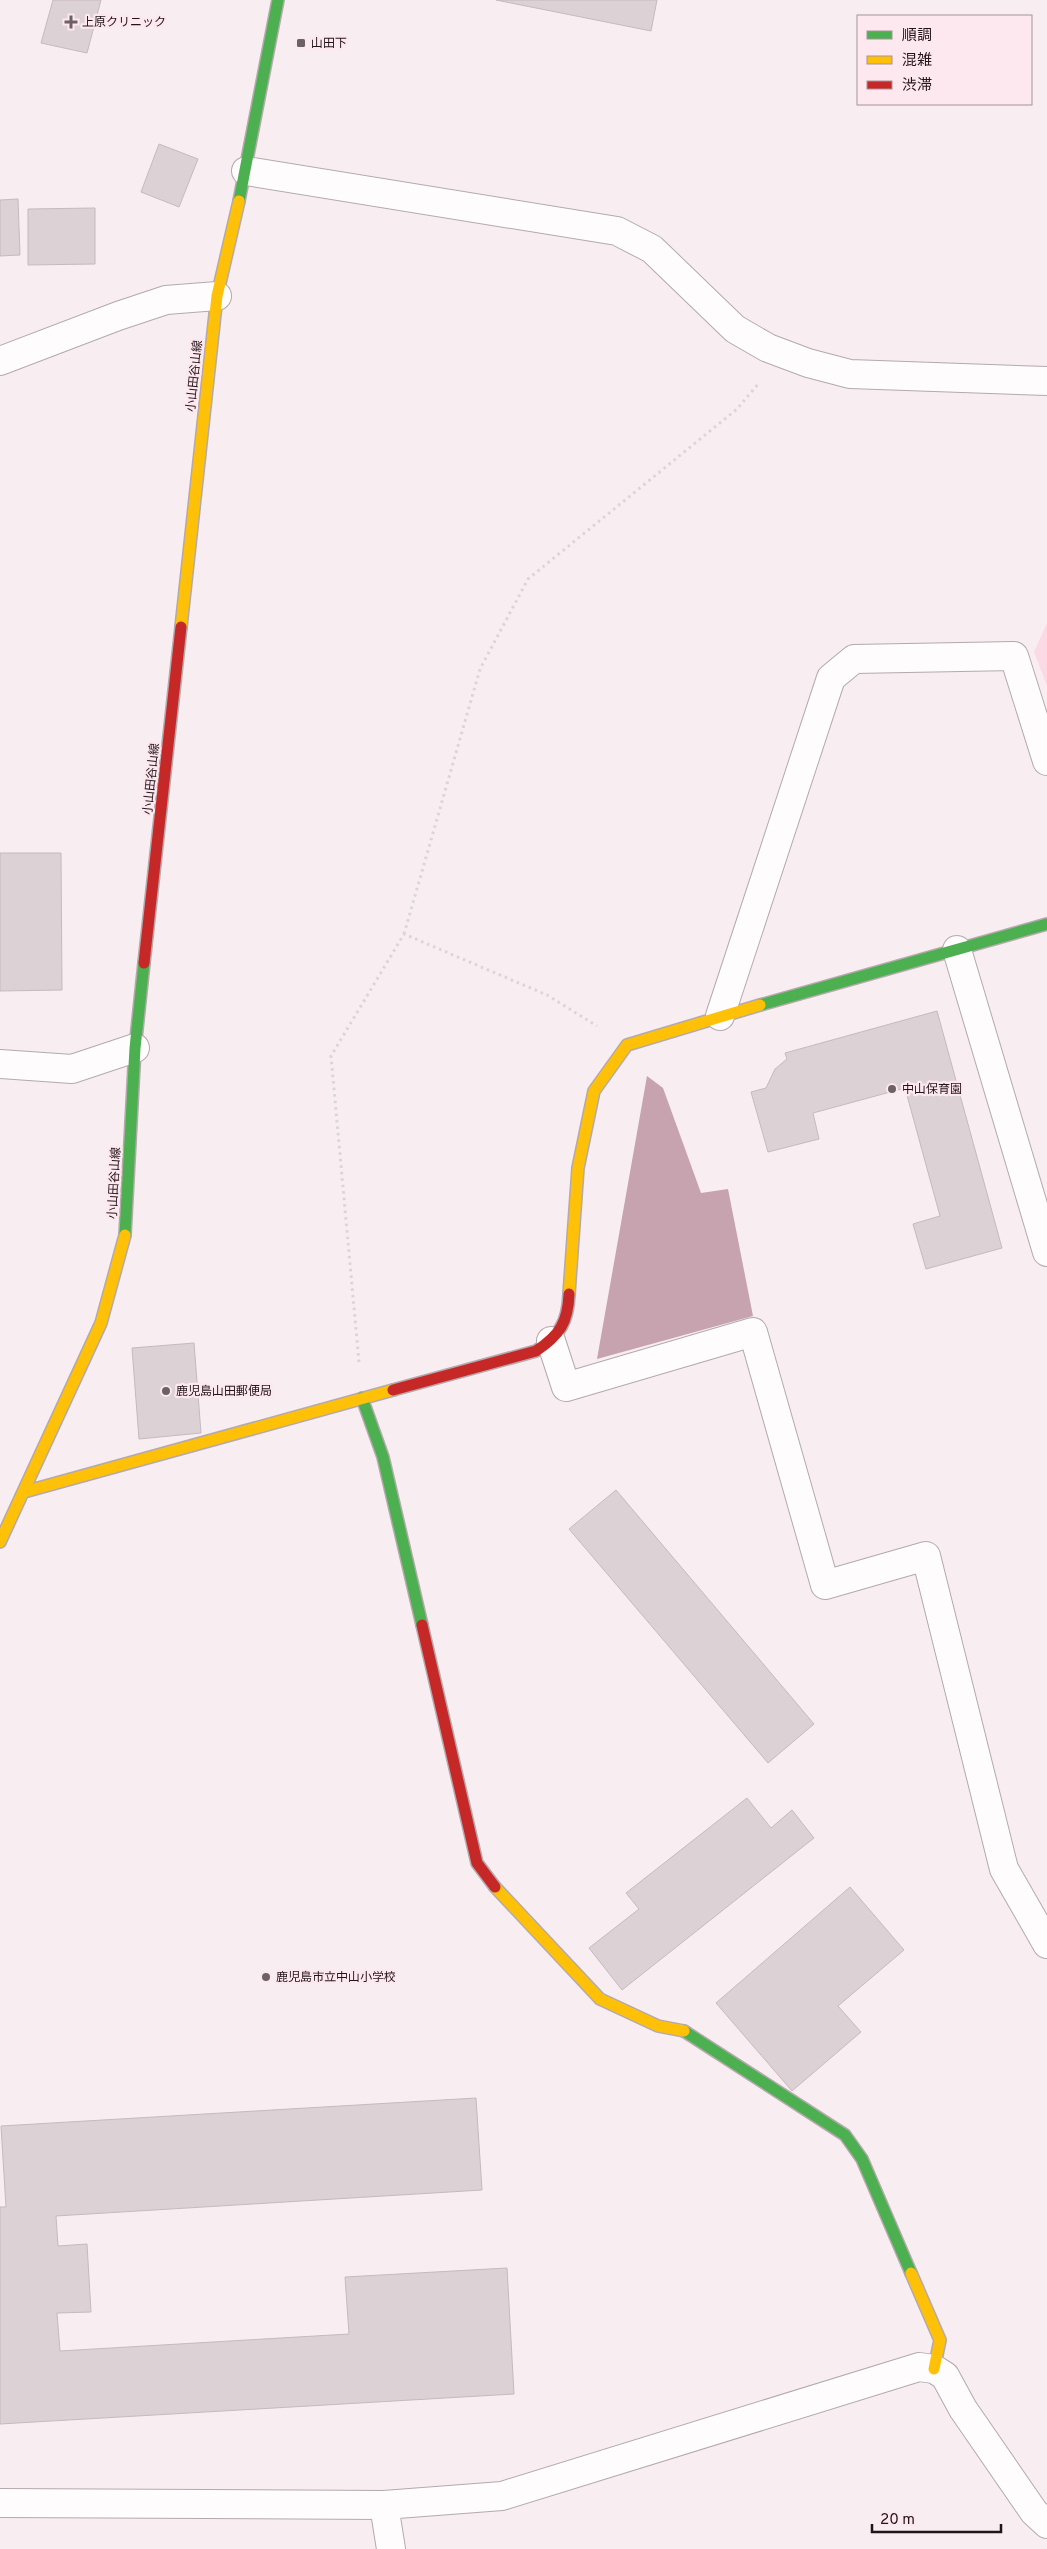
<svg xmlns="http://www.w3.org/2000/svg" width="1047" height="2549" font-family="Overpass,'Noto Sans JP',sans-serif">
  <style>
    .green { fill: #fbdae5 }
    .water { fill: #c7a2af }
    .building { fill: #dcd1d4; stroke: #c5babe }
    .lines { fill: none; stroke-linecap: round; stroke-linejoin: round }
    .street-casing { stroke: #b4a9ac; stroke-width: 30 }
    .fast-casing { stroke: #b4a9ac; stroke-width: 14 }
    .slow-casing { stroke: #b4a9ac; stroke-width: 14 }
    .jam-casing { stroke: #b4a9ac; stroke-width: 14 }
    .path { stroke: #dad6d7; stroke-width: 3; stroke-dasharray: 2.5 4; stroke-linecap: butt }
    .street { stroke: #fefcfd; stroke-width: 28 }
    .fast { stroke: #4caf50; stroke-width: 11 }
    .slow { stroke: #ffc107; stroke-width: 11 }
    .jam { stroke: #c62828; stroke-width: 11 }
    .poi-dot { fill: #6c6164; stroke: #fde8ef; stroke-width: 2 }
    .labels { text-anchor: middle; stroke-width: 4.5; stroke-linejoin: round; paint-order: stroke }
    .poi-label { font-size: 12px; fill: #211519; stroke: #fde8ef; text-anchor: start }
    .street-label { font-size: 12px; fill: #211519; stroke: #fde8ef }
  </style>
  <rect width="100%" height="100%" fill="#f8edf0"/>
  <path class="green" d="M1047 623V686L1034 652Z"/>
  <path class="water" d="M647 1076 663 1088 701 1193 728 1189 753 1316 597 1359Z"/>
  <path class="building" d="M53 0H101L87 53 41 43Z
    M496 0H657L651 31Z
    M159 144 198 159 179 207 141 192Z
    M18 199 20 255 0 256V200Z
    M95 208V264L28 265V209Z
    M0 853H61L62 990 0 991Z
    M937 1011 1002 1248 926 1269 913 1224 940 1216 905 1088 813 1113 819 1139 768 1152 751 1092 766 1088 775 1069 787 1059 785 1053Z
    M194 1343 201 1433 139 1439 132 1348Z
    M616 1490 814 1724 768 1763 569 1529Z
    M747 1798 771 1828 792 1810 814 1838 622 1990 589 1948 639 1909 626 1893Z
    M850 1887 904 1950 838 2006 861 2032 792 2091 716 2003Z
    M476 2098 482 2190 56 2216 58 2246 87 2244 91 2312 57 2313 60 2351 349 2334 345 2277 507 2268 514 2394 0 2424V2207H6L1 2126Z"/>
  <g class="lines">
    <defs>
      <path id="street" d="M246 171 617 231 652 249 735 329 768 348 808 363 850 374 1047 381
        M0 361 118 316 166 300 217 296
        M957 950 1047 1252
        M720 1016 831 678 854 659 1014 656 1047 761
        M0 1064 72 1069 135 1048
        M551 1341 566 1387 753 1332 825 1585 926 1556 1004 1869 1047 1944
        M0 2503 384 2505 502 2496 919 2367 934 2369 945 2376 963 2409 1034 2512 1047 2524
        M384 2505 391 2549"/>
      <path id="fast" d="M239 201 278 0
        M760 1005 1047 924
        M125 1235 135 1048 144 963
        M362 1398 383 1457 422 1625
        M684 2031 845 2135 862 2159 911 2273"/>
      <path id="slow" d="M181 627 217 296 239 201
        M569 1294 578 1168 594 1091 627 1045 760 1005
        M24 1492 393 1390
        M0 1542 101 1323 125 1235
        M495 1887 600 1999 658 2026 684 2031
        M911 2273 940 2340 934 2369"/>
      <path id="jam" d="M144 963 181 627
        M393 1390 536 1351C560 1335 568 1322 569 1294
        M422 1625 477 1863 495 1887"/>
    </defs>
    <use href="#street" class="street-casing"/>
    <use href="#fast" class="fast-casing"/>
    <use href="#slow" class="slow-casing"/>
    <use href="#jam" class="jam-casing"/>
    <path class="path" d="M404 934 480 669 528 579 737 409 759 383
      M359 1362 331 1056 404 934 547 995 597 1026"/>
    <use href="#street" class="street"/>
    <use href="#fast" class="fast"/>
    <use href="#slow" class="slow"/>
    <use href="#jam" class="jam"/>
  </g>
  <g class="poi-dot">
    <path d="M68.5 14.5h5v5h5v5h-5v5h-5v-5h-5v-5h5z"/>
    <rect x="296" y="38" width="10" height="10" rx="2.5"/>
    <circle cx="892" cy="1089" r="5"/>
    <circle cx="166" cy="1391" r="5"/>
    <circle cx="266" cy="1977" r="5"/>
  </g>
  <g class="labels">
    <g class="poi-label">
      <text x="82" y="26">上原クリニック</text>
      <text x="311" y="47">山田下</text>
      <text x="902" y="1093">中山保育園</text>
      <text x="176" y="1395">鹿児島山田郵便局</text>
      <text x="276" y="1981">鹿児島市立中山小学校</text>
    </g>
    <g class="street-label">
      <text transform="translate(194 376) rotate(-84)" y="4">小山田谷山線</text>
      <text transform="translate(151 779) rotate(-84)" y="4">小山田谷山線</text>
      <text transform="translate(114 1183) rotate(-87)" y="4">小山田谷山線</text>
    </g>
  </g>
  <rect x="857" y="15" width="175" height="90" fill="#fde8ef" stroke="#a59499"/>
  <rect x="867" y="31" width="25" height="8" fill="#4caf50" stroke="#a59499"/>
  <text x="902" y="40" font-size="15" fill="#211519">順調</text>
  <rect x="867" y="56" width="25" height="8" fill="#ffc107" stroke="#a59499"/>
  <text x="902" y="65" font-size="15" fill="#211519">混雑</text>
  <rect x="867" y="81" width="25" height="8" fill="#c62828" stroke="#a59499"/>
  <text x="902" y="90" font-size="15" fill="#211519">渋滞</text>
  <path d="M872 2524v8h129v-8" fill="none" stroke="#211519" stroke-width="2.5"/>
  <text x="880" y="2524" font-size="15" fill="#211519" stroke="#fde8ef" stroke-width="4" paint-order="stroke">20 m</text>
</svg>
